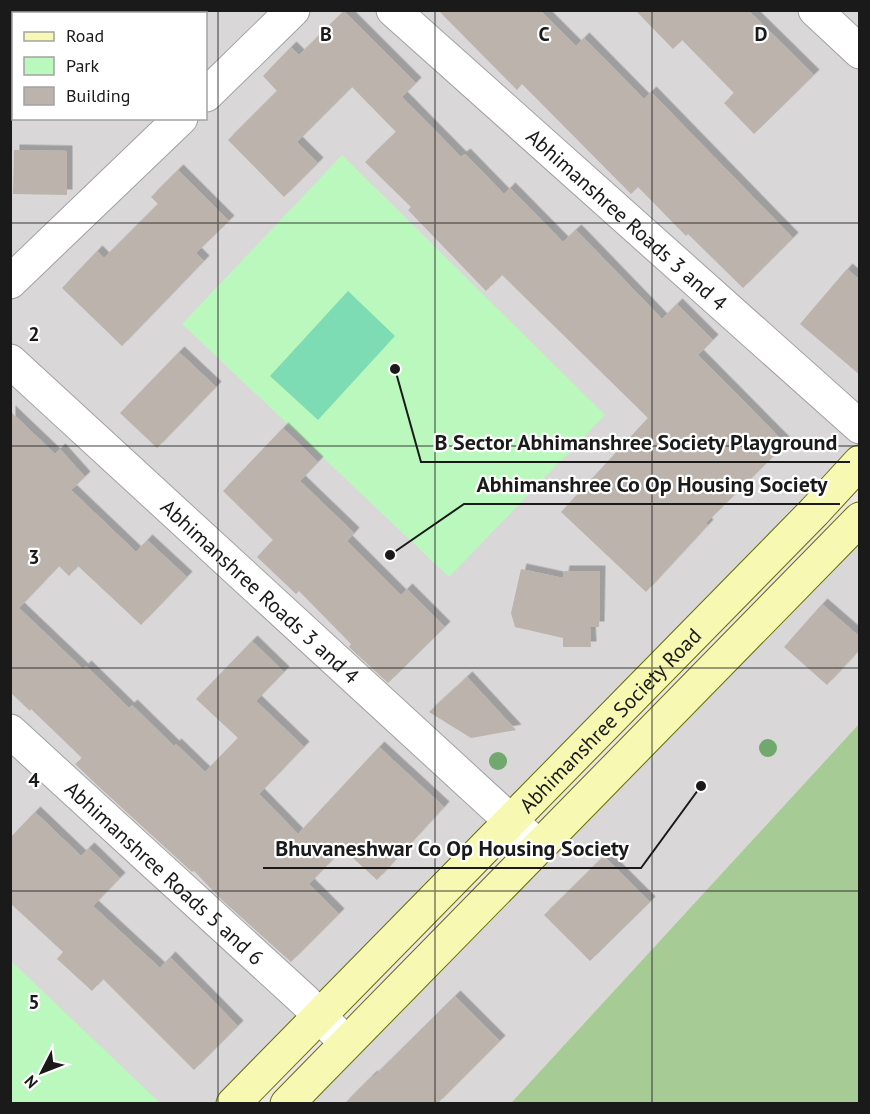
<svg xmlns="http://www.w3.org/2000/svg" width="870" height="1114" font-family="'PT Sans',sans-serif">
  <style>
    .residential { fill: #d9d7d7 }
    .forest { fill: #a7cb95 }
    .park { fill: #bbf8bd }
    .pitch { fill: #7ddcb3 }
    .building { fill: #bcb3ac; filter: url(#shadow) }
    .lines { fill: none; stroke-linecap: round; stroke-linejoin: round }
    .street-casing { stroke: #a1a1a1; stroke-width: 35 }
    .secondary-casing { stroke: #666d06; stroke-width: 35 }
    .street { stroke: #fff; stroke-width: 33 }
    .secondary { stroke: #f7f8b2; stroke-width: 33 }
    .tree { fill: #71a86e }
    .grid { fill: none; stroke: #1a1a1a; stroke-width: 1.5; stroke-opacity: 0.55 }
    .labels { text-anchor: middle; dominant-baseline: central; stroke-width: 4.5; stroke-linejoin: round; paint-order: stroke }
    .street-label { font-size: 21px; fill: #1a1a1a; stroke: #fff }
    .grid-label { font-size: 20px; text-anchor: middle; font-weight: bold; fill: #1a1a1a; stroke: #fff; stroke-width: 4.5; stroke-linejoin: round; paint-order: stroke }
    .leader { fill: none; stroke: #1a1a1a; stroke-width: 2 }
    .callout-dot { fill: #1a1a1a; stroke: #fff; stroke-width: 2 }
    .callout-label { font-size: 22px; text-anchor: middle; font-weight: bold; fill: #1a1a1a; stroke: #fff; stroke-width: 4.5; stroke-linejoin: round; paint-order: stroke }
  </style>
  <defs>
    <filter id="shadow"><feDropShadow dx="5.5" dy="-5.5" stdDeviation="0" flood-color="#0004"/></filter>
  </defs>
  <rect width="100%" height="100%" fill="#ece7e0"/>
  <g class="residential">
    <path d="M90,11H859V462L233,1103L11,1104V85L13,82L14,118H206V14L87,13Z"/>
    <path d="M859,516V724L511,1103L287,1104Z"/>
  </g>
  <path class="forest" d="M859,724V1103H511Z"/>
  <g class="park">
    <path d="M342,155L605,415L449,577L182,324Z"/>
    <path d="M10,960L158,1101L156,1103H11Z"/>
  </g>
  <path class="pitch" d="M348,291L395,336L318,420L270,376Z"/>
  <g class="building">
    <path d="M438,10H540L576,46L584,38L644,99L651,92L793,238L743,288L688,234L686,236L638,187L631,194L522,84L517,90Z"/>
    <path d="M635,10H748L814,75L754,134L724,103L734,93L682,40L673,49Z"/>
    <path d="M344,11L416,83L402,97L461,157L465,154L504,194L510,188L563,242L576,230L662,319L677,304L713,340L698,355L786,444L706,523L708,525L646,592L561,512L648,418L502,275L486,291L408,210L411,207L365,162L396,132L352,87L297,142L318,163L284,197L228,140L277,91L263,76L291,47L299,55Z"/>
    <path d="M14,150L67,151V195L13,194Z"/>
    <path d="M178,170L229,221L196,253L204,261L122,346L62,288L97,251L104,258L158,204L151,197Z"/>
    <path d="M847,269L860,280V375L800,324Z"/>
    <path d="M179,352L216,387L157,448L120,413Z"/>
    <path d="M10,411L55,454L60,449L85,477L71,490L136,552L147,540L187,577L141,625L78,566L69,576L59,566L19,608L83,669L86,666L129,708L132,705L174,746L176,744L205,772L238,738L196,699L252,641L284,672L256,701L304,747L259,794L298,834L379,747L444,807L377,880L343,849L309,884L339,914L291,962L221,899L194,871L192,872L98,786L75,764L82,758L31,709L30,711L10,692Z"/>
    <path d="M283,428L318,462L300,481L354,533L347,541L401,595L407,589L445,627L388,683L349,647L351,644L299,591L296,594L257,557L273,540L223,491Z"/>
    <path d="M521,569L563,578L564,571H600L599,627H590L591,647H563V638L515,627L511,613Z"/>
    <path d="M822,604L860,637V649L827,685L784,647Z"/>
    <path d="M467,677L516,730L471,738L429,712Z"/>
    <path d="M35,812L81,856L89,848L120,878L93,906L160,968L170,957L238,1026L194,1070L103,979L92,991L57,959L63,952L10,903V838Z"/>
    <path d="M604,856L650,902L590,961L544,915Z"/>
    <path d="M455,996L500,1041L437,1104H344L372,1076L373,1077Z"/>
  </g>
  <g class="lines">
    <g class="street-casing">
      <g id="street">
        <path id="s1" d="M393,10L860,427"/>
        <path d="M815,10L860,52"/>
        <path d="M206,95L293,10"/>
        <path d="M10,282L181,118"/>
        <path id="s2" d="M10,361L539,847"/>
        <path id="s3" d="M10,731L305,1001L346,1043"/>
      </g>
    </g>
    <g class="secondary-casing">
      <g id="secondary">
        <path id="s4" d="M233,1104L814,512L860,462"/>
        <path d="M287,1104L860,519"/>
      </g>
    </g>
    <use href="#street" class="street"/>
    <use href="#secondary" class="secondary"/>
  </g>
  <g class="tree">
    <circle cx="768" cy="748" r="9"/>
    <circle cx="498" cy="761" r="9"/>
  </g>
  <path class="grid" d="M218,10V1104M435,10V1104M652,10V1104M10,223H860M10,446H860M10,668H860M10,891H860"/>
  <g class="labels">
    <g class="street-label">
      <text stroke="none"><textPath href="#s1" startOffset="314">Abhimanshree Roads 3 and 4</textPath></text>
      <text stroke="none"><textPath href="#s2" startOffset="340">Abhimanshree Roads 3 and 4</textPath></text>
      <text stroke="none"><textPath href="#s4" startOffset="538">Abhimanshree Society Road</textPath></text>
      <text stroke="none"><textPath href="#s3" startOffset="210">Abhimanshree Roads 5 and 6</textPath></text>
    </g>
  </g>
  <g class="grid-label">
    <text x="326" y="41">B</text>
    <text x="544" y="41">C</text>
    <text x="761" y="41">D</text>
    <text x="34" y="341">2</text>
    <text x="34" y="564">3</text>
    <text x="34" y="787">4</text>
    <text x="34" y="1009">5</text>
  </g>
  <path class="leader" d="M395 369L421 462H850M390 555L464 504H840M701 786L641 868H263"/>
  <g class="callout-dot">
    <circle cx="395" cy="369" r="6"/>
    <circle cx="390" cy="555" r="6"/>
    <circle cx="701" cy="786" r="6"/>
  </g>
  <g class="callout-label">
    <text x="636" y="450">B Sector Abhimanshree Society Playground</text>
    <text x="652" y="492">Abhimanshree Co Op Housing Society</text>
    <text x="452" y="856">Bhuvaneshwar Co Op Housing Society</text>
  </g>
  <rect width="870" height="1114" fill="none" stroke="#1a1a1a" stroke-width="24"/>
  <rect x="12" y="12" width="195" height="108" fill="#ffffff" stroke="#a3a3a3" stroke-width="1.5"/>
  <rect x="24" y="32" width="30" height="9" fill="#f7f8b2" stroke="#a3a3a3" stroke-width="1.5"/>
  <text x="66" y="42" font-size="18" fill="#1a1a1a">Road</text>
  <rect x="24" y="57" width="30" height="18" fill="#bbf8bd" stroke="#a3a3a3" stroke-width="1.5"/>
  <text x="66" y="72" font-size="18" fill="#1a1a1a">Park</text>
  <rect x="24" y="87" width="30" height="18" fill="#bcb3ac" stroke="#a3a3a3" stroke-width="1.5"/>
  <text x="66" y="102" font-size="18" fill="#1a1a1a">Building</text>
  <g transform="translate(42 1072) rotate(228)" stroke="#ffffff" stroke-width="4.5" paint-order="stroke">
  <path d="M0-4.5L10 22L0 15L-10 22Z" fill="#1a1a1a"/>
  <text y="-9" font-size="16" font-weight="bold" text-anchor="middle" fill="#1a1a1a">N</text>
  </g>
</svg>
